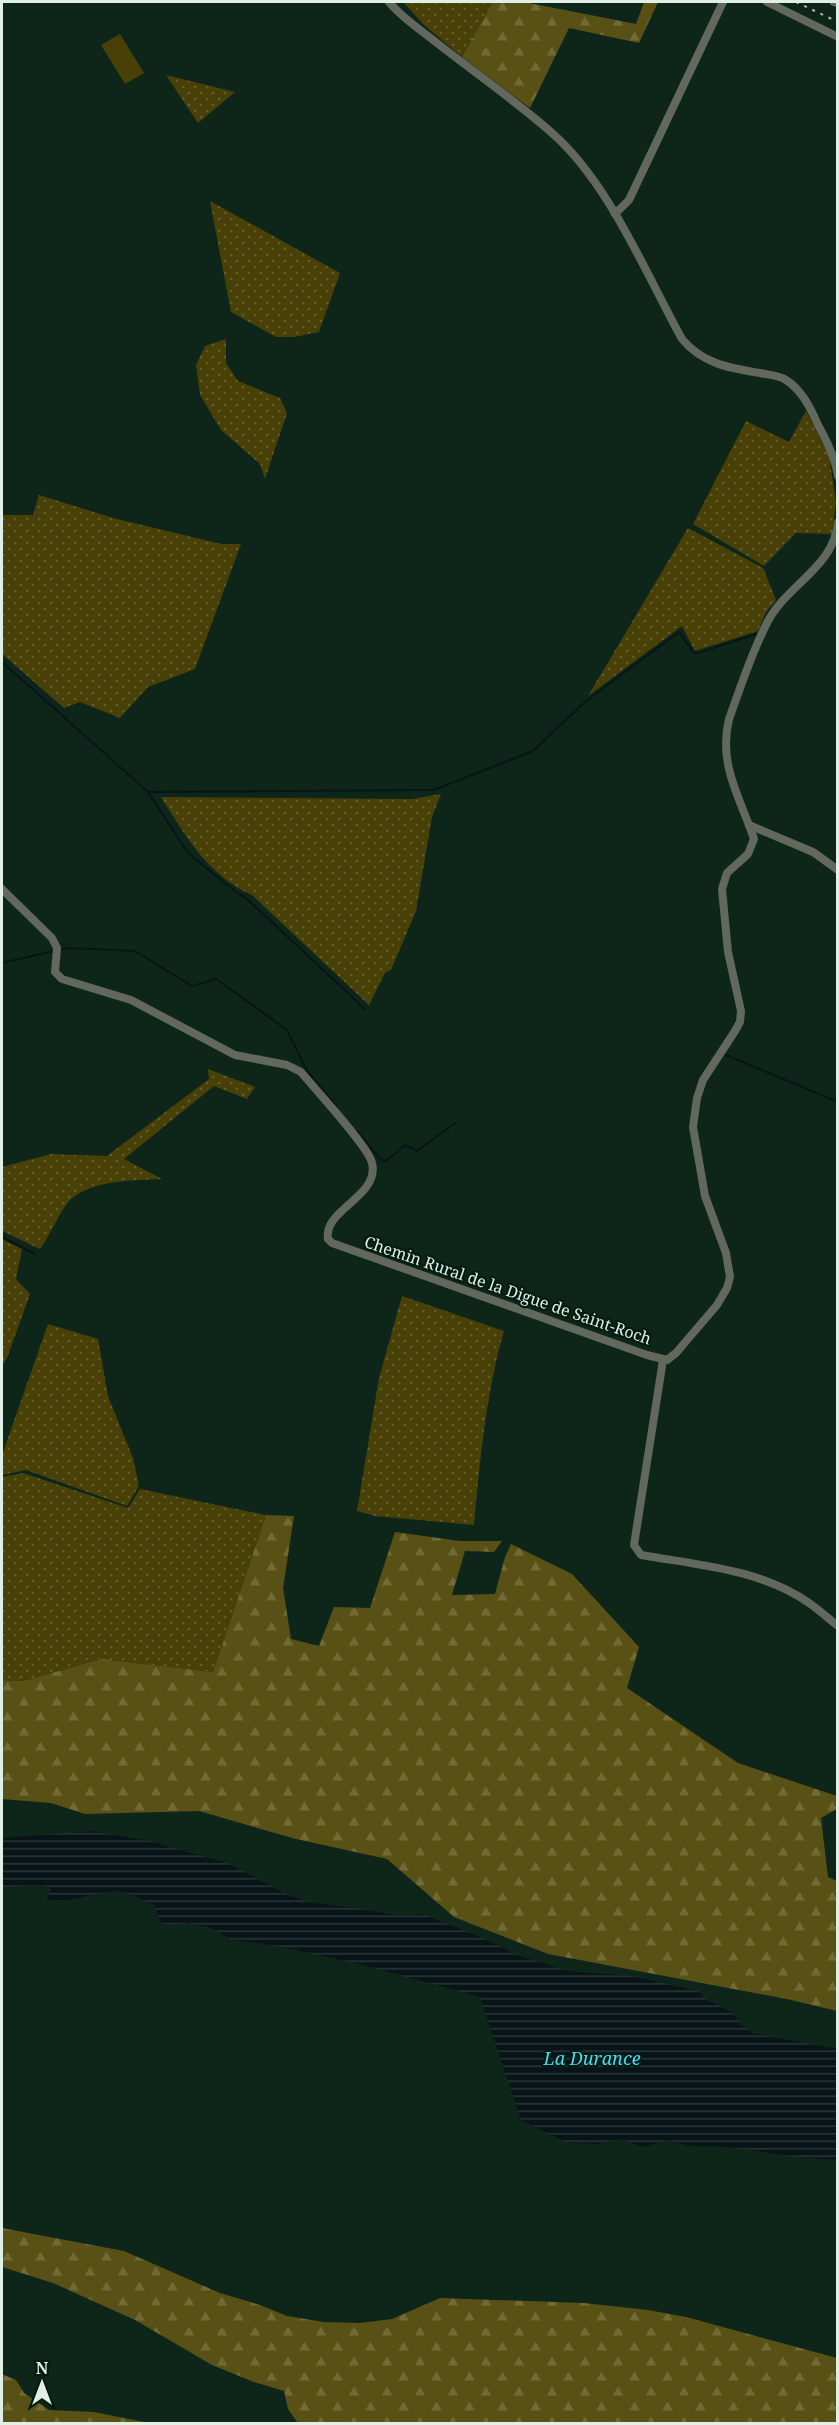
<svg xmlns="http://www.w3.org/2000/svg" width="839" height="2425" font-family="'Noto Serif',serif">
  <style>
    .green { fill: url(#green-dots) }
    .forest { fill: url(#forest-firs) }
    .pitch { fill: #484007 }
    .water { fill: url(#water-rules) }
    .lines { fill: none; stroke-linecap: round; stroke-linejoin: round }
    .stream { stroke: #081418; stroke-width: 2 }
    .minor { stroke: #62685d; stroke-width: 8 }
    .rail { stroke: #adbdb4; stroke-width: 2; stroke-dasharray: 3 6; stroke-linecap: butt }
    .labels { text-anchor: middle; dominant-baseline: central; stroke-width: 4.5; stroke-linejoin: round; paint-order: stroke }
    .street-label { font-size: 16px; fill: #e1efe7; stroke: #051c11 }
    .water-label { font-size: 18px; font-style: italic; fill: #49d8fb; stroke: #051c11 }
  </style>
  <defs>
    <pattern id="green-dots" width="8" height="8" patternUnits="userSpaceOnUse" patternTransform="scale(1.5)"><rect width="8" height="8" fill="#484007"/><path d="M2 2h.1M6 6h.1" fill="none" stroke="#625c2b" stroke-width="1.8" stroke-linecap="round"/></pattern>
    <pattern id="forest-firs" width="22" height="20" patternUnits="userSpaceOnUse" patternTransform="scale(1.5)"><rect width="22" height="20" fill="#595015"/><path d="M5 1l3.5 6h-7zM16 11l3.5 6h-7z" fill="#716a37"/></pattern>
    <pattern id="water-rules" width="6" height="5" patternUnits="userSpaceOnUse" patternTransform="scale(1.5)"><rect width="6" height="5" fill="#081418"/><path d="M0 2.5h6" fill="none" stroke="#2c363a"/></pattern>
  </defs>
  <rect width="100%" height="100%" fill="#0e261a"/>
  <g class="green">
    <path d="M403,2H493L462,57L424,25Z"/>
    <path d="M166,75L235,92L198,123Z"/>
    <path d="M210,201L340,273L319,332L294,337H276L231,312Z"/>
    <path d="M226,339V363L238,381L280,398L287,413L265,479L260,464L221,430L200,395L196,365L205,346Z"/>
    <path d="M806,411L829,456L836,502L832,534L796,533L764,566L693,524L746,421L789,442Z"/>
    <path d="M39,495L113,518L221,544H241L195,669L148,687L120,718L80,702L64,708L2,654V515H33Z"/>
    <path d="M688,528L763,568L776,600L766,612L758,631L695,651L682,626L588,696Z"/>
    <path d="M441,794L432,817L416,911L391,970L385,973L369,1005L252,895C208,876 185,835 161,797L412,799Z"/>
    <path d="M208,1069L255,1087L247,1099L214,1086L124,1159L162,1179C135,1180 83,1180 66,1205C56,1219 50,1235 40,1249L2,1231V1167L51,1154L107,1156L209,1079Z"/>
    <path d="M2,1239L22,1249L16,1279L30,1294L7,1358L2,1366Z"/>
    <path d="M402,1296L504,1331C486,1394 480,1460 474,1525L375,1516L357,1511L379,1378Z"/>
    <path d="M48,1324L98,1339L108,1396L133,1458L139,1486L127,1506L26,1470L2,1475V1455Z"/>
    <path d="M23,1473L128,1508L140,1489L266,1515L213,1672L101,1659L23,1681L2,1680V1477Z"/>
  </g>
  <g class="forest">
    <path d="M493,2H524L636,24L644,2H658L639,43L569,28L530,108L462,57Z"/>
    <path d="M266,1515L294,1516L283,1588L291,1639L319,1646L334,1607L370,1608L395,1532L460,1541H502L494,1552L465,1551L452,1595L495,1594L505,1557L511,1544L572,1574L639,1647L627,1688L738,1763L837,1796V1809L821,1818L828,1877L837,1881V2011L787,1999L548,1954L454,1917L387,1859L296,1839L199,1811L85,1814L51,1803L2,1799V1680L23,1681L101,1659L213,1672Z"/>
    <path d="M2,2228L124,2251L220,2293L260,2305L287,2316L324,2322L360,2323L392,2319L440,2298L584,2303L648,2310L686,2317L837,2358V2423H298L288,2409L284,2391L254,2382L212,2365L135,2320L53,2283L2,2267Z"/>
    <path d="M2,2374L16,2380L24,2393L49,2410L94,2412L149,2423H2Z"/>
  </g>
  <path class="pitch" d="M120,34L144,73L125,84L101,45Z"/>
  <path class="water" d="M92,1831L149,1841L227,1863L287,1894L307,1902L357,1908L400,1916L423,1914L490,1941L517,1955L568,1971L632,1976L698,1991L706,1999L730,2011L742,2025L753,2033L837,2049V2160L803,2158L729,2147L689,2146L668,2140L643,2147L622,2139L596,2144L568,2143L521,2120L480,1997L355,1963L271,1945L232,1940L209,1927L189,1923L172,1925L161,1923L154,1905C143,1901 127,1891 118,1891C95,1891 70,1905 47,1899L51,1889L44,1885L2,1887V1838Z"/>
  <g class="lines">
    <g class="stream">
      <path d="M2,662L148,792L434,790L533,751L586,701L679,632L693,652L698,653L756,634"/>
      <path d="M148,792L188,853L236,892L246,898L365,1009"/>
      <path d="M60,950L69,948L135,951L192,986L216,979L287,1030L307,1071L336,1106"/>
      <path d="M2,963L54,951"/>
      <path d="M726,1055L838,1102"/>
      <path d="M357,1131L381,1160L386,1161L405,1145L417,1151L455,1123"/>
      <path d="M2,1237L35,1254"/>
    </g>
    <g class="minor">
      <path d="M389,2C402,18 421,30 437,43C475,73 516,101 552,133C609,183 645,272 682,339C703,364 729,368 760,373C769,375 779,375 786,380C802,390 811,409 818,425C827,441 835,458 838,476"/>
      <path d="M767,2L838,37"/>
      <path d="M834,2L838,3"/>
      <path d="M615,214L629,200L723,2"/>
      <path d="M749,825L813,852L838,870"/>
      <path d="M2,889L52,938L57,948L55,972L62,979L131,1000L235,1055L287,1065L301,1072C314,1088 369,1147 372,1163C380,1197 323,1209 328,1239L332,1243L647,1355L667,1360L676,1353L717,1305L727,1288L730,1277L726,1253L705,1196L693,1127L697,1098L703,1080L735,1031L740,1022L741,1011L728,952L722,889L727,873L748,854L754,839C740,797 718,765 729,719C741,686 752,651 768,621C788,584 834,567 838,522"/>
      <path d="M663,1360L634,1545L641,1555C698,1565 760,1569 809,1603C819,1610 828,1618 838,1626"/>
    </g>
    <path class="rail" d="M796,2L838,22"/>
  </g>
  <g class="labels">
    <g class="street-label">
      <text transform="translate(508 1290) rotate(19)">Chemin Rural de la Digue de Saint-Roch</text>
    </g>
    <g class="water-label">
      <text x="592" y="2058">La Durance</text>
    </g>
  </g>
  <rect width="839" height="2425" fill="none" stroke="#e1efe7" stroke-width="6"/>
  <g transform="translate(42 2383)" stroke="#051c11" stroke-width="4.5" paint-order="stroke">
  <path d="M0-4.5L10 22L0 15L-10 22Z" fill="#e1efe7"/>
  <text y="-9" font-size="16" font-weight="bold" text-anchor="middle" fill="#e1efe7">N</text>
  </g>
</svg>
